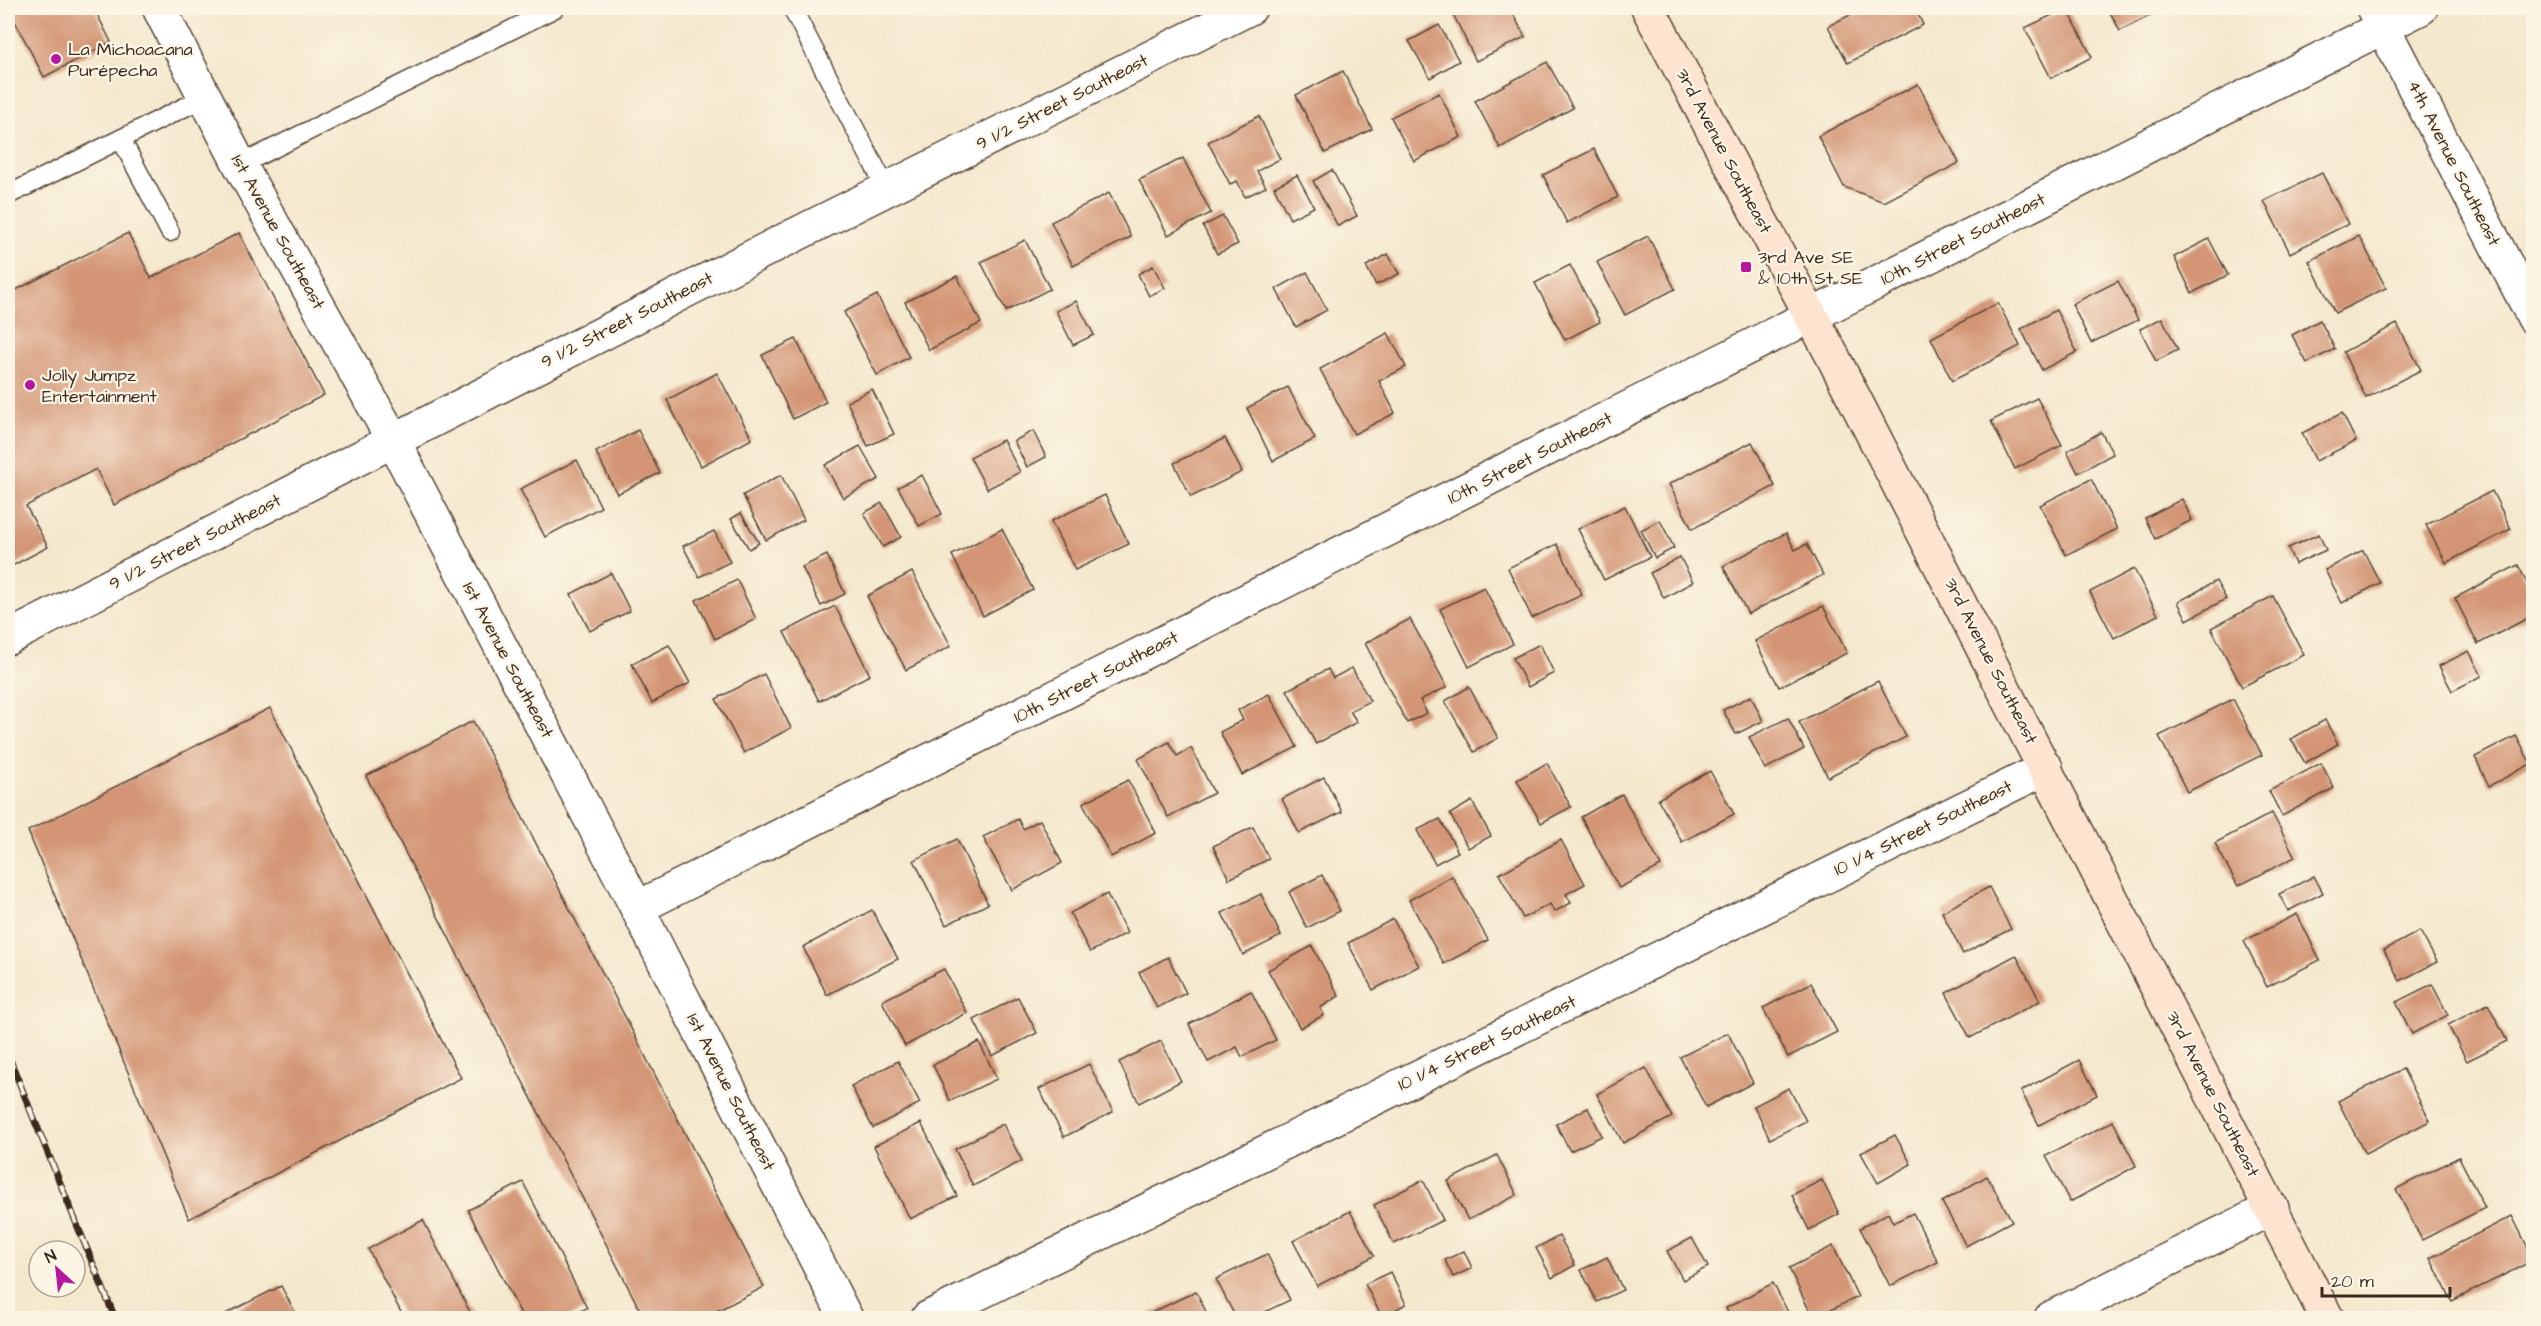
<svg xmlns="http://www.w3.org/2000/svg" width="2541" height="1326" font-family="'Architects Daughter',sans-serif">
  <style>
    .building { fill: #d39575 }
    .lines { fill: none; stroke-linecap: round; stroke-linejoin: round }
    .lane-casing { stroke: #574638; stroke-width: 21 }
    .street-casing { stroke: #574638; stroke-width: 36 }
    .secondary-casing { stroke: #574638; stroke-width: 36 }
    .lane { stroke: #fff; stroke-width: 18 }
    .street { stroke: #fff; stroke-width: 33 }
    .secondary { stroke: #fde4d1; stroke-width: 33 }
    .rail-casing { stroke: #3b2a1e; stroke-width: 7 }
    .rail { stroke: #fcf5e5; stroke-width: 4.5; stroke-dasharray: 14; stroke-linecap: butt }
    .poi-dot { fill: #b5179e; stroke: #fcf5e5; stroke-width: 2 }
    .labels { text-anchor: middle; dominant-baseline: central; stroke-width: 4.5; stroke-linejoin: round; paint-order: stroke }
    .poi-label { font-size: 18px; fill: #3b2a1e; stroke: #fcf5e5; text-anchor: start }
    .street-label { font-size: 18px; fill: #3b2a1e; stroke: #fcf5e5 }
  </style>
  <rect width="100%" height="100%" fill="#fcf5e5"/>
  <filter id="ink" filterUnits="userSpaceOnUse"><feTurbulence type="fractalNoise" baseFrequency=".0167" numOctaves="2"/><feDisplacementMap in="SourceGraphic" scale="12" xChannelSelector="R" yChannelSelector="G"/><feConvolveMatrix kernelMatrix="1 2 1 2 8 2 1 2 1" color-interpolation-filters="sRGB"/></filter>
  <filter id="wash" filterUnits="userSpaceOnUse"><feTurbulence type="fractalNoise" baseFrequency=".008" numOctaves="4" result="noise"/><feDisplacementMap in="SourceGraphic" scale="24" xChannelSelector="R" yChannelSelector="G"/><feGaussianBlur stdDeviation="1.35" result="paint"/><feColorMatrix in="noise" values="0 0 0 0 0 0 0 0 0 0 0 0 0 0 0 0 0 1.4 0 .05"/><feComposite in="paint" operator="in"/></filter>
  <g filter="url(#wash)">
    <rect width="100%" height="100%" fill="#f4e8cd"/>
    <g id="blocks">
      <g class="building">
        <path d="M8,8H94L111,42L44,77Z"/>
        <path d="M1467,8H1510L1525,37L1476,61L1453,14Z"/>
        <path d="M1864,8H1915L1923,25L1848,63L1828,26Z"/>
        <path d="M2067,8L2092,57L2051,78L2025,28Z"/>
        <path d="M2108,8H2160L2161,10L2120,31Z"/>
        <path d="M1439,25L1459,61L1430,78L1409,41Z"/>
        <path d="M1547,62L1573,108L1500,148L1475,101Z"/>
        <path d="M1343,71L1372,129L1325,153L1296,95Z"/>
        <path d="M1918,84L1959,163L1884,202L1844,187L1818,136Z"/>
        <path d="M1439,93L1461,137L1414,161L1391,117Z"/>
        <path d="M1259,116L1280,159L1257,171L1266,187L1245,197L1237,181L1230,184L1208,142Z"/>
        <path d="M1594,149L1618,197L1567,223L1543,175Z"/>
        <path d="M1183,158L1211,213L1168,235L1139,180Z"/>
        <path d="M1332,170L1357,216L1338,226L1313,181Z"/>
        <path d="M2322,173L2348,224L2290,253L2264,201Z"/>
        <path d="M1297,175L1314,207L1290,219L1274,187Z"/>
        <path d="M1109,193L1131,237L1073,266L1051,222Z"/>
        <path d="M1223,216L1238,244L1217,254L1203,226Z"/>
        <path d="M128,233L151,278L239,233L324,395L114,505L96,469L26,506L48,547L8,568V294Z"/>
        <path d="M1648,236L1675,289L1625,315L1597,262Z"/>
        <path d="M2359,236L2386,288L2335,313L2309,261Z"/>
        <path d="M2209,239L2228,275L2192,293L2174,257Z"/>
        <path d="M1025,240L1050,289L1006,311L981,262Z"/>
        <path d="M1388,254L1399,274L1376,285L1366,266Z"/>
        <path d="M1570,265L1600,322L1565,340L1535,283Z"/>
        <path d="M1153,266L1165,288L1149,296L1138,274Z"/>
        <path d="M1307,272L1327,310L1296,327L1276,289Z"/>
        <path d="M957,276L981,323L929,350L905,302Z"/>
        <path d="M2118,281L2138,320L2091,343L2072,304Z"/>
        <path d="M877,295L909,357L877,375L844,312Z"/>
        <path d="M1076,301L1094,335L1073,345L1056,311Z"/>
        <path d="M1998,303L2020,346L1952,381L1931,338Z"/>
        <path d="M2056,310L2077,352L2042,370L2021,329Z"/>
        <path d="M2162,318L2178,350L2156,361L2140,329Z"/>
        <path d="M2320,320L2335,349L2307,363L2292,335Z"/>
        <path d="M2397,324L2421,370L2366,398L2343,352Z"/>
        <path d="M1388,333L1406,367L1379,381L1395,413L1354,434L1320,369Z"/>
        <path d="M796,339L826,402L793,419L762,355Z"/>
        <path d="M717,373L752,439L701,466L667,400Z"/>
        <path d="M1288,387L1315,439L1273,461L1247,408Z"/>
        <path d="M872,389L894,434L868,446L847,402Z"/>
        <path d="M2037,398L2062,445L2015,469L1991,421Z"/>
        <path d="M2342,413L2356,441L2316,461L2302,433Z"/>
        <path d="M638,430L660,473L617,494L596,452Z"/>
        <path d="M1033,431L1046,457L1027,467L1014,441Z"/>
        <path d="M2101,432L2113,454L2078,473L2067,451Z"/>
        <path d="M1225,438L1242,472L1191,497L1174,463Z"/>
        <path d="M1003,440L1020,472L987,489L970,457Z"/>
        <path d="M1752,442L1775,486L1692,529L1669,484Z"/>
        <path d="M860,446L879,479L843,498L825,465Z"/>
        <path d="M577,460L601,507L545,537L520,489Z"/>
        <path d="M781,475L804,520L766,540L743,495Z"/>
        <path d="M922,475L942,514L919,526L898,487Z"/>
        <path d="M2091,479L2117,529L2066,555L2040,505Z"/>
        <path d="M2492,491L2511,529L2446,563L2426,525Z"/>
        <path d="M1105,495L1129,544L1075,570L1051,521Z"/>
        <path d="M2182,499L2192,520L2155,539L2145,518Z"/>
        <path d="M882,503L901,537L883,547L864,513Z"/>
        <path d="M1625,506L1650,557L1604,580L1578,529Z"/>
        <path d="M741,513L759,543L749,549L731,519Z"/>
        <path d="M1660,520L1674,548L1655,558L1641,530Z"/>
        <path d="M1002,529L1033,590L983,616L952,555Z"/>
        <path d="M714,531L730,562L699,577L683,546Z"/>
        <path d="M1786,533L1795,550L1807,544L1823,575L1748,614L1723,566Z"/>
        <path d="M2319,534L2326,550L2295,564L2288,548Z"/>
        <path d="M1557,544L1582,595L1532,618L1508,568Z"/>
        <path d="M2363,550L2380,583L2342,603L2325,570Z"/>
        <path d="M827,555L845,594L821,606L802,567Z"/>
        <path d="M1680,557L1693,582L1664,598L1650,573Z"/>
        <path d="M2518,565L2534,596V615L2478,644L2455,598Z"/>
        <path d="M2134,569L2158,615L2114,638L2090,592Z"/>
        <path d="M912,572L951,646L906,670L867,596Z"/>
        <path d="M611,573L630,611L590,631L571,594Z"/>
        <path d="M737,580L756,619L715,639L696,600Z"/>
        <path d="M2216,581L2226,599L2187,620L2178,602Z"/>
        <path d="M1484,587L1513,644L1469,667L1440,609Z"/>
        <path d="M2273,596L2304,655L2242,687L2211,628Z"/>
        <path d="M835,606L870,675L819,701L784,632Z"/>
        <path d="M1823,606L1847,653L1779,687L1755,641Z"/>
        <path d="M1410,619L1447,687L1420,700L1427,713L1407,723L1365,643Z"/>
        <path d="M1540,644L1554,673L1528,687L1513,658Z"/>
        <path d="M669,645L690,683L652,703L632,664Z"/>
        <path d="M2469,651L2482,676L2452,691L2439,666Z"/>
        <path d="M1352,668L1370,701L1350,711L1357,722L1316,744L1287,690L1328,669L1333,678Z"/>
        <path d="M764,674L791,728L744,753L716,699Z"/>
        <path d="M1878,681L1906,737L1828,777L1799,722Z"/>
        <path d="M1469,687L1498,738L1474,752L1445,701Z"/>
        <path d="M1269,694L1297,747L1242,775L1220,732L1243,720L1238,710Z"/>
        <path d="M1751,696L1763,721L1736,734L1723,710Z"/>
        <path d="M2233,699L2262,755L2187,792L2159,736Z"/>
        <path d="M270,708L461,1078L189,1219L28,831Z"/>
        <path d="M1788,718L1804,749L1765,769L1749,737Z"/>
        <path d="M2325,720L2338,744L2305,763L2291,739Z"/>
        <path d="M473,721L764,1287L703,1318H644L366,776Z"/>
        <path d="M2516,736L2531,764L2489,786L2475,757Z"/>
        <path d="M1169,742L1177,756L1191,748L1214,793L1168,817L1138,759Z"/>
        <path d="M1547,763L1571,807L1541,823L1517,780Z"/>
        <path d="M2321,763L2334,788L2282,816L2269,791Z"/>
        <path d="M1710,771L1734,814L1682,842L1658,799Z"/>
        <path d="M1324,777L1342,812L1299,833L1282,799Z"/>
        <path d="M1128,780L1156,833L1111,857L1083,803Z"/>
        <path d="M1622,794L1661,866L1619,888L1581,817Z"/>
        <path d="M1472,801L1491,836L1468,848L1450,814Z"/>
        <path d="M2272,813L2295,857L2238,886L2215,843Z"/>
        <path d="M1018,819L1023,829L1040,820L1062,863L1012,890L983,837Z"/>
        <path d="M1440,819L1458,852L1435,864L1417,830Z"/>
        <path d="M1253,827L1269,859L1229,879L1213,846Z"/>
        <path d="M957,839L988,904L946,925L914,860Z"/>
        <path d="M1561,840L1585,884L1566,894L1571,903L1554,912L1550,904L1523,918L1499,874Z"/>
        <path d="M1322,875L1340,911L1307,928L1289,892Z"/>
        <path d="M1452,876L1488,940L1444,964L1409,900Z"/>
        <path d="M2314,876L2323,893L2288,911L2279,894Z"/>
        <path d="M1989,887L2011,929L1963,954L1942,912Z"/>
        <path d="M1107,894L1127,933L1090,952L1070,913Z"/>
        <path d="M1261,894L1281,936L1243,955L1222,913Z"/>
        <path d="M872,910L898,959L827,995L803,947Z"/>
        <path d="M2297,914L2320,960L2267,987L2244,941Z"/>
        <path d="M1393,919L1419,966L1373,990L1348,943Z"/>
        <path d="M2420,931L2437,962L2400,981L2384,950Z"/>
        <path d="M1312,946L1339,996L1320,1008L1324,1015L1300,1028L1268,970Z"/>
        <path d="M2016,955L2040,1001L1970,1038L1946,993Z"/>
        <path d="M1168,957L1186,993L1157,1008L1139,972Z"/>
        <path d="M944,969L967,1013L905,1046L882,1001Z"/>
        <path d="M1811,983L1837,1032L1788,1057L1763,1008Z"/>
        <path d="M2432,984L2448,1015L2412,1034L2396,1002Z"/>
        <path d="M1251,991L1276,1040L1242,1057L1237,1047L1208,1062L1189,1024Z"/>
        <path d="M1018,997L1037,1033L992,1056L974,1020Z"/>
        <path d="M2488,1004L2507,1041L2467,1061L2448,1025Z"/>
        <path d="M1728,1033L1753,1083L1706,1107L1680,1057Z"/>
        <path d="M1161,1041L1181,1081L1139,1103L1119,1062Z"/>
        <path d="M979,1042L997,1079L950,1101L933,1065Z"/>
        <path d="M2079,1060L2097,1095L2039,1125L2021,1091Z"/>
        <path d="M898,1061L920,1103L873,1128L851,1086Z"/>
        <path d="M1089,1064L1113,1112L1064,1137L1039,1089Z"/>
        <path d="M1646,1068L1672,1117L1623,1143L1597,1094Z"/>
        <path d="M2403,1069L2430,1121L2365,1154L2338,1101Z"/>
        <path d="M1789,1088L1806,1121L1770,1139L1754,1106Z"/>
        <path d="M1588,1108L1602,1136L1570,1151L1556,1124Z"/>
        <path d="M2113,1121L2136,1166L2070,1202L2046,1156Z"/>
        <path d="M921,1123L957,1196L910,1219L874,1146Z"/>
        <path d="M1003,1124L1022,1161L973,1186L955,1149Z"/>
        <path d="M1895,1135L1911,1164L1878,1183L1861,1153Z"/>
        <path d="M1497,1155L1517,1195L1468,1220L1448,1181Z"/>
        <path d="M2459,1157L2485,1208L2422,1240L2396,1189Z"/>
        <path d="M1987,1176L2012,1221L1966,1246L1942,1202Z"/>
        <path d="M1423,1180L1443,1220L1394,1244L1374,1205Z"/>
        <path d="M1822,1180L1839,1214L1809,1230L1792,1195Z"/>
        <path d="M523,1182L587,1308L566,1318H523L468,1210Z"/>
        <path d="M1350,1211L1374,1256L1317,1286L1293,1241Z"/>
        <path d="M1888,1213L1893,1223L1913,1213L1938,1262L1890,1286L1860,1228Z"/>
        <path d="M2512,1216L2534,1260L2452,1301L2430,1258Z"/>
        <path d="M423,1220L473,1318H404L368,1249Z"/>
        <path d="M1559,1236L1575,1265L1552,1278L1536,1248Z"/>
        <path d="M1692,1238L1708,1267L1683,1280L1667,1251Z"/>
        <path d="M1833,1246L1858,1297L1813,1318L1789,1268Z"/>
        <path d="M1464,1251L1472,1268L1453,1277L1445,1260Z"/>
        <path d="M1267,1254L1290,1300L1252,1318H1236L1216,1279Z"/>
        <path d="M1607,1257L1623,1290L1597,1302L1581,1270Z"/>
        <path d="M1390,1272L1406,1304L1382,1317L1365,1284Z"/>
        <path d="M1773,1283L1791,1318H1731L1726,1308Z"/>
        <path d="M281,1286L298,1318H222L221,1316Z"/>
        <path d="M1196,1291L1209,1318H1141Z"/>
      </g>
    </g>
  </g>
  <g filter="url(#ink)">
    <use href="#blocks" fill-opacity="0" stroke="#574638" stroke-width="1.5"/>
    <g class="lines">
      <g class="lane-casing">
        <g id="lane">
          <path d="M792,8L887,190"/>
          <path d="M121,139L170,232"/>
          <path d="M240,165L555,8"/>
          <path d="M8,195L205,97"/>
        </g>
      </g>
      <g class="street-casing">
        <g id="street">
          <path d="M159,8L240,165L393,440L637,908L846,1318"/>
          <path d="M2373,8L2534,318"/>
          <path d="M8,638L781,242L1250,8"/>
          <path d="M637,908L2421,8"/>
          <path d="M928,1318L2046,768"/>
          <path d="M2051,1318L2272,1208"/>
        </g>
      </g>
      <g class="secondary-casing">
        <path id="secondary" d="M1648,8L1833,357L2327,1318"/>
      </g>
      <use href="#lane" class="lane"/>
      <use href="#street" class="street"/>
      <use href="#secondary" class="secondary"/>
      <g class="rail-casing">
        <path id="rail" d="M8,1055L115,1318"/>
      </g>
      <use href="#rail" class="rail"/>
    </g>
  </g>
  <g class="poi-dot">
    <circle cx="56" cy="59" r="6"/>
    <rect x="1740" y="261" width="12" height="12" rx="3"/>
    <circle cx="30" cy="385" r="6"/>
  </g>
  <g class="labels">
    <g class="poi-label">
      <text x="68" y="49">La Michoacana<tspan x="68" dy="21">Purépecha</tspan></text>
      <text x="1758" y="257">3rd Ave SE<tspan x="1758" dy="21">&amp; 10th St SE</tspan></text>
      <text x="42" y="375">Jolly Jumpz<tspan x="42" dy="21">Entertainment</tspan></text>
    </g>
    <g class="street-label">
      <text transform="translate(1062 102) rotate(-27)">9 1/2 Street Southeast</text>
      <text transform="translate(1724 151) rotate(62)">3rd Avenue Southeast</text>
      <text transform="translate(2454 163) rotate(63)">4th Avenue Southeast</text>
      <text transform="translate(278 232) rotate(61)">1st Avenue Southeast</text>
      <text transform="translate(1963 239) rotate(-27)">10th Street Southeast</text>
      <text transform="translate(627 320) rotate(-27)">9 1/2 Street Southeast</text>
      <text transform="translate(1530 458) rotate(-27)">10th Street Southeast</text>
      <text transform="translate(195 542) rotate(-27)">9 1/2 Street Southeast</text>
      <text transform="translate(508 660) rotate(62)">1st Avenue Southeast</text>
      <text transform="translate(1991 661) rotate(63)">3rd Avenue Southeast</text>
      <text transform="translate(1096 677) rotate(-27)">10th Street Southeast</text>
      <text transform="translate(1923 828) rotate(-26)">10 1/4 Street Southeast</text>
      <text transform="translate(1487 1043) rotate(-26)">10 1/4 Street Southeast</text>
      <text transform="translate(731 1092) rotate(63)">1st Avenue Southeast</text>
      <text transform="translate(2213 1094) rotate(63)">3rd Avenue Southeast</text>
    </g>
  </g>
  <rect width="2541" height="1326" fill="none" stroke="#fcf5e5" stroke-width="30"/>
  <g transform="translate(57 1269) rotate(333)"><circle r="28" fill="#fcf5e5" stroke="#afa495" stroke-width="1.5"/>
  <path d="M0-4.5L10 22L0 15L-10 22Z" fill="#b5179e"/>
  <text y="-9" font-size="16" font-weight="bold" text-anchor="middle" fill="#3b2a1e">N</text>
  </g>
  <path d="M2322 1287v9h128v-9" fill="none" stroke="#3b2a1e" stroke-width="3"/>
  <text x="2331" y="1287" font-size="18" fill="#3b2a1e" stroke="#fcf5e5" stroke-width="4.5" paint-order="stroke">20 m</text>
</svg>
